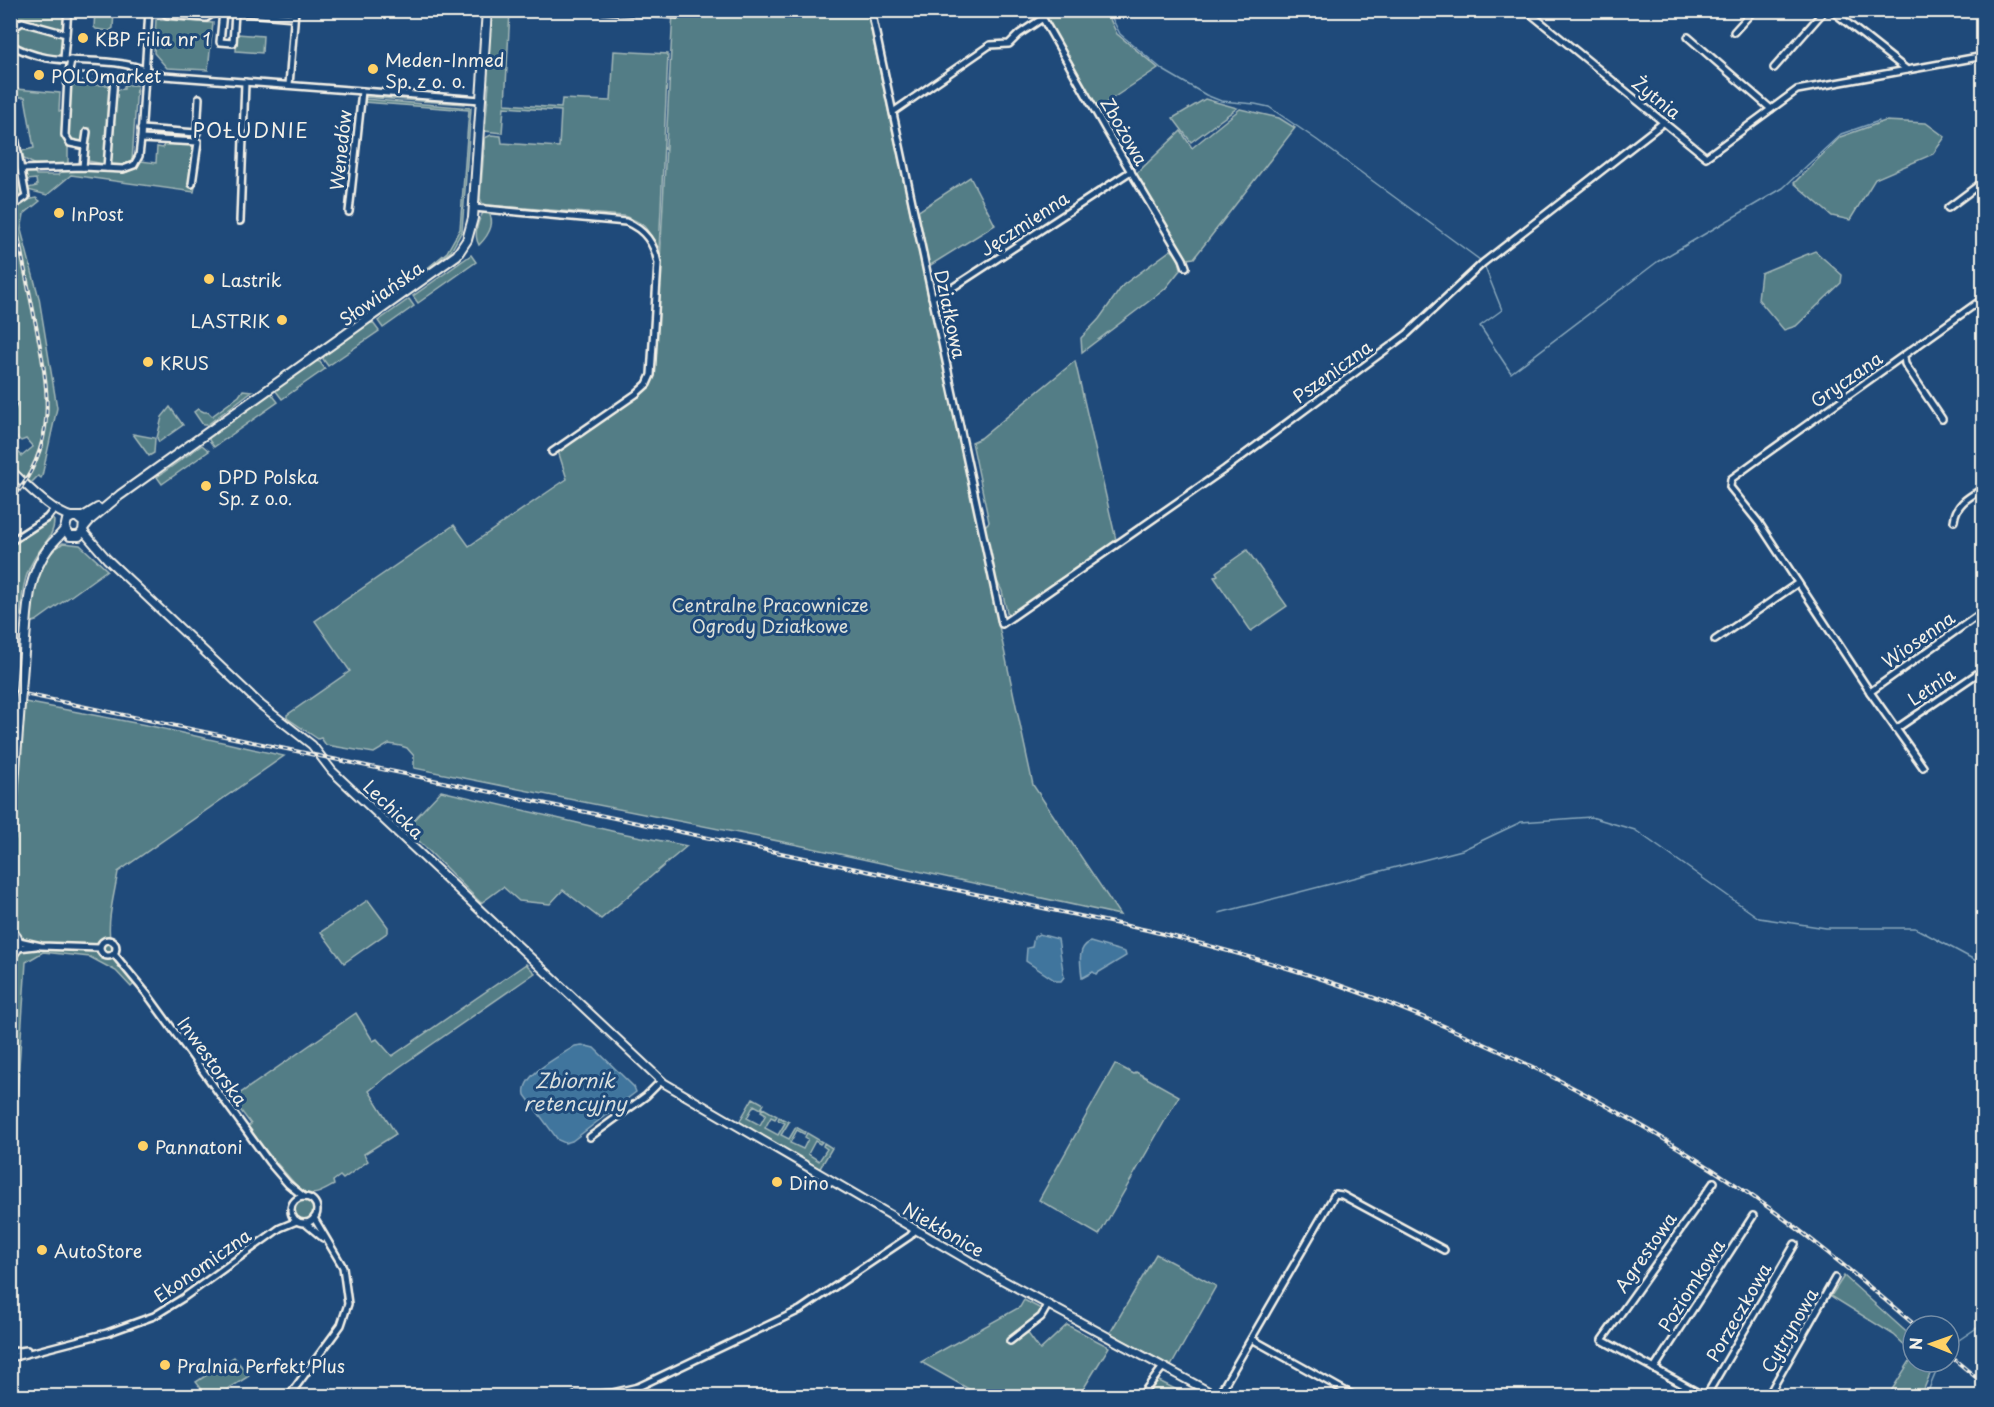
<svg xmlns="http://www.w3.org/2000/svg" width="1994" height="1407" font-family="'Playpen Sans',sans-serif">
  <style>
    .green { fill: #527d86; stroke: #a3b7b7; stroke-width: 1.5 }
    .water { fill: #40759d; stroke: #88a7bb; stroke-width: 1.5 }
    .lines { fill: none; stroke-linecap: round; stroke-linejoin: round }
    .stream { stroke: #88a7bb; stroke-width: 1.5 }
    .minor-casing { stroke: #f4f1e8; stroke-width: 10 }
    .tertiary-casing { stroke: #f4f1e8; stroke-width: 11 }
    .secondary-casing { stroke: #f4f1e8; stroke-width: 12 }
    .minor { stroke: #1f4a7a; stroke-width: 5 }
    .tertiary { stroke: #1f4a7a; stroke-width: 7 }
    .secondary { stroke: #1f4a7a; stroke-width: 8 }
    .rail-casing { stroke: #f4f1e8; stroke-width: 4 }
    .rail { stroke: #1f4a7a; stroke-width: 1.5; stroke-dasharray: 4.5; stroke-linecap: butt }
    .secondary-bridge-casing { stroke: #f4f1e8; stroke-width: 12; stroke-linecap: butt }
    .secondary-bridge { stroke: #1f4a7a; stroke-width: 8 }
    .poi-dot { fill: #ffd166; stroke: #1f4a7a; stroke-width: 2 }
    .labels { text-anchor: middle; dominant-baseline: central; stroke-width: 6; stroke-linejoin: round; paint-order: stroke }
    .poi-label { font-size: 18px; fill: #f4f1e8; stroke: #1f4a7a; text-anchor: start }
    .street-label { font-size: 18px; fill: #f4f1e8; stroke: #1f4a7a }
    .park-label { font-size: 18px; fill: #dce0d9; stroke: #1f4a7a }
    .neighbourhood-label { font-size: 20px; letter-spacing: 1.5px; fill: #f4f1e8; stroke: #1f4a7a }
    .water-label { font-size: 20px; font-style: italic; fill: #d9dedd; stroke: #1f4a7a }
  </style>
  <rect width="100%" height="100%" fill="#1f4a7a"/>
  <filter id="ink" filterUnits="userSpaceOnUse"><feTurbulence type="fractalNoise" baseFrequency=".0167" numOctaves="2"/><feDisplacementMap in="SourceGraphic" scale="12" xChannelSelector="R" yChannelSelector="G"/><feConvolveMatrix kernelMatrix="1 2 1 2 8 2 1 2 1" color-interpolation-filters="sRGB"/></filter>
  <g filter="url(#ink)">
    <g class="green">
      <path d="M10,11H66L64,29L62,34L61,55C42,59 26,51 11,41Z"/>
      <path d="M95,11H114L113,28L109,31L96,29L94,27Z"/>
      <path d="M491,11H510L505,104L561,108L562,99L611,101L614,51L668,54L659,251C645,230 652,226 624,216L487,205L482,203L480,198L485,138L491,135L501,136L502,143L559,147L561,111L504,107L502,133L485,131L489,84H485Z"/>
      <path d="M673,11H867L1033,785L1120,915L798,845L414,768V756L407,748L401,746L389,744L374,753L326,745L321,738L318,739L287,718V715L350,671L315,621L454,525L469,546L555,487L567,479L558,451L587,431L654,377Z"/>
      <path d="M1042,11H1106L1117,34L1158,68L1098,108Z"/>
      <path d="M156,19L213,23L208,70L167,68L154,53Z"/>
      <path d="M237,34L263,36L262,53L236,51Z"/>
      <path d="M72,85H112V95L109,98L104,164L88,161L90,128H85V141L82,143L74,141L67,137L69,89Z"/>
      <path d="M124,85H137L132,161L123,165L110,164L116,90L124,89Z"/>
      <path d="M16,89L60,93L59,111L63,112L62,136L68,145V165L34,164L24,159L22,151L34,148L25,97H18Z"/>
      <path d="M367,94H370L465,101L464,104L364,97Z"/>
      <path d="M363,99L471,108L462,231L451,251L419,275L447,252L460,229L469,110L363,102Z"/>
      <path d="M1205,99L1237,108L1191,142L1173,118Z"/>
      <path d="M1240,109L1279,118L1295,128L1194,258L1187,259L1136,174L1181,131L1192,148Z"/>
      <path d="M1885,121L1926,123L1945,137L1933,154L1875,179L1850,220L1832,216L1794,183L1840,137Z"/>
      <path d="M164,143L191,144L195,146L189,186L195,187L194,192L71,175L47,195L28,190V188L37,186L36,179L27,180L25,177L27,172L34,171L36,175H59V171L88,170L127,172L137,167L141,161L156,163L157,147L163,148Z"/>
      <path d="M10,144L11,148L14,149C18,166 31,195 11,203Z"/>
      <path d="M970,177L995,225L929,266L917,212Z"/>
      <path d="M36,198L40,201L24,214L21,230L39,298L57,408L42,476L41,478L38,476L31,483L11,464V444L22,456L33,447L26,439L21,441L11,432C11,421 9,406 12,397L10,395V236L14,234C13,229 9,220 11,214C13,205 28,199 36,198Z"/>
      <path d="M485,211H488C496,223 488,236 479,245C473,235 478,218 485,211Z"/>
      <path d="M1171,250C1178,254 1180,261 1181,269L1165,289L1082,352L1081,338L1099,319L1123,285Z"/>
      <path d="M1815,251L1842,275L1841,283L1796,326L1784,330L1758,299L1761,273Z"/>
      <path d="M471,255L476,262L418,303L413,296Z"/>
      <path d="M409,299L414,306L383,328L378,321Z"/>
      <path d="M369,323H373L379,331L328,366L323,359L325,354Z"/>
      <path d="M315,361L320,362L325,369L282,399L276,391L277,388Z"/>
      <path d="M1075,361L1116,540L1008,616L1002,591L996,579L984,527L989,522L972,442L981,438Z"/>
      <path d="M243,390L252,391L207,425H203L194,412L198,409L204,412H208L212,416L239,396Z"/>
      <path d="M271,393L278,402L214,447L209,440V436Z"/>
      <path d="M170,407L183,425L159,442L157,438L162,417Z"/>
      <path d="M133,434L155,438L154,453L149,456Z"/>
      <path d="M202,445L209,451L162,484L157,477Z"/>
      <path d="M51,517L54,521C54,538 40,546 33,561C23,578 22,597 20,616H13L11,645V621L13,619L10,615L11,546Z"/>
      <path d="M63,543L80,545L107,570L36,621L29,623C33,591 34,562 63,543Z"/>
      <path d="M1247,550L1287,606L1251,631L1214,577L1218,575L1216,572Z"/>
      <path d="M25,702L151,726L284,756L118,872C114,897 104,928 113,952C118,964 127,974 134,984L131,987L116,971L90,957L43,952L26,962L11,1185L10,886Z"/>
      <path d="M441,791L616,832L687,846L601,919L563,890L550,904L519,901L503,887L481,903L406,828Z"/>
      <path d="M368,900L388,927V932L344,963L321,932Z"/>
      <path d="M526,964L535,973L398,1068L369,1091L396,1134L364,1154L368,1161L343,1179L340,1176L333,1181L334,1185C323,1191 315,1197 302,1192L246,1128L251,1124L232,1099L356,1013L373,1041L377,1039L392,1056Z"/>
      <path d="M1115,1064L1134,1074L1136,1072L1179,1096L1099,1235L1039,1200Z"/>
      <path d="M753,1098L764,1104L761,1109L754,1105L747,1118L760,1125L766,1114L761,1111L763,1108L777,1116L775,1119L771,1117L765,1128L778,1135L785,1123L778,1120L779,1117L789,1122L781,1135L789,1139L796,1127L805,1132L804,1134L797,1130L790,1143L803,1149L808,1139L805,1137L807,1133L822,1142L820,1144L815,1141L808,1154L819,1161L827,1149L823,1146L824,1143L832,1148L819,1170L738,1124Z"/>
      <circle cx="304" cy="1210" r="10"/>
      <path d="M1156,1254L1216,1286L1171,1366L1110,1333Z"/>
      <path d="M1844,1276L1913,1338V1353L1894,1335L1831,1296Z"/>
      <path d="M1024,1300L1043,1310L1019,1337L1027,1332L1040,1350L1067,1325L1109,1347L1079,1396H981L921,1362L1020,1307Z"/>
      <path d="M1913,1356V1362H1935L1921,1396H1888Z"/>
      <path d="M234,1357L249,1376L217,1396H207L196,1382Z"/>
      <path d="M1157,1380L1189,1396H1144Z"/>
    </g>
    <g class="water">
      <path d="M1039,934L1058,939L1064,977L1061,981H1056L1026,961L1027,948L1032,947L1034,937Z"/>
      <path d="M1090,942L1125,952L1126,956L1096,974L1093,972L1082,978C1081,965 1076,949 1090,942Z"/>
      <path d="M582,1045L594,1048L634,1087L636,1092L572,1141L565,1143L558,1140L525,1095C520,1075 560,1056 575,1046Z"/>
    </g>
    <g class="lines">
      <g class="stream">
        <path d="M1108,10L1120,34L1163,70L1206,95L1221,101L1255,104L1269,107L1317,140L1480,260"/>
        <path d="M1484,265L1502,310L1480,326L1511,373L1657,262L1783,188L1841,134L1879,121"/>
        <path d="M1219,913L1462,850L1521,822L1591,817L1635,830L1759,918L1826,928H1915L1984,965"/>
        <path d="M1953,1344L1984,1323"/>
        <path d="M1926,1396L1939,1365"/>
      </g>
      <g class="minor-casing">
        <g id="minor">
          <path d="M162,10L167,15L206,18L215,12"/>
          <path d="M212,10L294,17"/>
          <path d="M603,10L678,15"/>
          <path d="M871,10L1002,624L1225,469L1407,334L1483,263L1664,122"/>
          <path d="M1038,10L1106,130L1183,259L1186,267"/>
          <path d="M1526,10L1706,157L1797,90L1984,56"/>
          <path d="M1831,10L1907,70"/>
          <path d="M223,12L220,42L233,43L235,13"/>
          <path d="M1734,32L1754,10"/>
          <path d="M10,34L16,26L22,22L66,34"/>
          <path d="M1688,37L1771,109"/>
          <path d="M10,44C47,67 83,57 123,64C137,66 150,72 164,76L481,100"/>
          <path d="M64,59L68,10"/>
          <path d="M71,60L68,77L114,78"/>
          <path d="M1774,68L1825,10"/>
          <path d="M68,77L65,135L70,143L85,146L83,167"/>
          <path d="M289,85L295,10"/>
          <path d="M10,110L26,197L10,208"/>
          <path d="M893,112L990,45L1009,44L1019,34L1043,18"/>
          <path d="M141,129L197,133L199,98"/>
          <path d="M141,139L198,142L192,184"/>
          <path d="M85,146L87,132"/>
          <path d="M107,168L114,78L134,77"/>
          <path d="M21,169L83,167L123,169L134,165L139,156L141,139L149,10"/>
          <path d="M474,208L626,222C645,230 654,243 658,263L651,375L647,384L636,394L552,452"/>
          <path d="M1948,208L1984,181"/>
          <path d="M349,212L362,91"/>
          <path d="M240,221L245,82"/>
          <path d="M932,297L946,292L1131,171"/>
          <path d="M1904,357L1905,364L1942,419"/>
          <path d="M10,403L12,405L10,410"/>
          <path d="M1954,521C1956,503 1969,497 1984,488"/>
          <path d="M10,542L47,518L55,508"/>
          <path d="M1715,640L1798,583"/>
          <path d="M1870,692L1984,611"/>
          <path d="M1896,729L1984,669"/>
          <path d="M1923,767L1870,692L1759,523L1730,487L1731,479L1753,463L1984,298"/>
          <circle cx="108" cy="948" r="8"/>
          <path d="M19,941L41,946L99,948"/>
          <path d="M18,948L36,946"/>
          <path d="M114,954L147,994L269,1162L288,1184L304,1197"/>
          <path d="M590,1137L646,1096L661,1081"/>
          <circle cx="304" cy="1210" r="13"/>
          <path d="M305,1223L323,1238"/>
          <path d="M1252,1339L1347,1392"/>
          <path d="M1010,1341L1041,1317L1048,1305"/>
          <path d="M10,1352L27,1350"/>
          <path d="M10,1358L107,1333L154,1316L183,1298L280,1228L297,1221"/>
          <path d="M1654,1369L1753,1216"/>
          <path d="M289,1396L341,1325L348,1304L343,1267L314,1218"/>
          <path d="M575,1396L612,1393L638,1387L800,1310L910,1236L915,1230"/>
          <path d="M1141,1396L1163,1367"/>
          <path d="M1218,1396L1335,1194L1342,1195L1444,1250"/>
          <path d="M1345,1396L1347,1392L1355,1396"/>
          <path d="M1704,1396L1602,1340L1714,1182"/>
          <path d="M1706,1396L1795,1244"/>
          <path d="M1768,1396L1835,1278"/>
        </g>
      </g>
      <g class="tertiary-casing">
        <g id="tertiary">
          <path d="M10,470C26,484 51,512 72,517"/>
          <path d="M83,531L107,559L261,705L312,745L332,771L664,1083L997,1277L1217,1396"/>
        </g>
      </g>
      <g class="secondary-casing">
        <g id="secondary">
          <path d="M78,518L84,523L83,531L79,536H70L65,529L67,520L72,517H83L98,508"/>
          <path d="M84,527L90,520L120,495L457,255L467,240L473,218L487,10"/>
          <path d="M26,627C28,597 31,572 49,547C54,541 60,536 65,529"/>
          <path d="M10,837L20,704"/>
          <path d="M10,931C21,938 21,949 10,956"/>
        </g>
      </g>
      <use href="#minor" class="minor"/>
      <use href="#tertiary" class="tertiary"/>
      <use href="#secondary" class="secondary"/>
      <g class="rail-casing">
        <g id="rail">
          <path d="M10,197C18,235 25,273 33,310C47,383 63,439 10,502"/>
          <path d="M10,691L1147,930C1212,946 1276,963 1339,985C1494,1040 1641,1117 1775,1212C1824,1248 1870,1287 1916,1326"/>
          <path d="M1949,1355L1984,1384"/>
        </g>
      </g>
      <use href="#rail" class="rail"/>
      <g class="secondary-bridge-casing">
        <path id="secondary-bridge" d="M20,704L26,627"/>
      </g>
      <use href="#secondary-bridge" class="secondary-bridge"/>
    </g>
  </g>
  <g class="poi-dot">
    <circle cx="83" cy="38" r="6"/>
    <circle cx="373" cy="69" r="6"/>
    <circle cx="39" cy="75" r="6"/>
    <circle cx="59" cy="213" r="6"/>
    <circle cx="209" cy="279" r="6"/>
    <circle cx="282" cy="320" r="6"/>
    <circle cx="148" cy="362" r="6"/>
    <circle cx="206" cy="486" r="6"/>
    <circle cx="143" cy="1146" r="6"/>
    <circle cx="777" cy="1182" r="6"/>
    <circle cx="42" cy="1250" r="6"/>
    <circle cx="165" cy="1365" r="6"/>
  </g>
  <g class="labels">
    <g class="poi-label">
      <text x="95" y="38">KBP Filia nr 1</text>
      <text x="385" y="59">Meden-Inmed<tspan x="385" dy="21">Sp. z o. o.</tspan></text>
      <text x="51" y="75">POLOmarket</text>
      <text x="71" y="213">InPost</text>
      <text x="221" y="279">Lastrik</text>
      <text x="270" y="320" text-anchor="end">LASTRIK</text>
      <text x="160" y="362">KRUS</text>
      <text x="218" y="476">DPD Polska<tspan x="218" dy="21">Sp. z o.o.</tspan></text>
      <text x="155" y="1146">Pannatoni</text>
      <text x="789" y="1182">Dino</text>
      <text x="54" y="1250">AutoStore</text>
      <text x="177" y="1365">Pralnia Perfekt Plus</text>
    </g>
    <g class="street-label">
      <text transform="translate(1657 97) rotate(39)">Żytnia</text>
      <text transform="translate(1125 131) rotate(60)">Zbożowa</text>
      <text transform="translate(340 150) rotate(-84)">Wenedów</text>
      <text transform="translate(1024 223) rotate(-33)">Jęczmienna</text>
      <text transform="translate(381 293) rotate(-35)">Słowiańska</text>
      <text transform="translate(951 314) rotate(78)">Działkowa</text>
      <text transform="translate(1332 371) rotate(-36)">Pszeniczna</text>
      <text transform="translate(1846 379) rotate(-35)">Gryczana</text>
      <text transform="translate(1918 639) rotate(-35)">Wiosenna</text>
      <text transform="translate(1931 686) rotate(-34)">Letnia</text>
      <text transform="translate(394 809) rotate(44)">Lechicka</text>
      <text transform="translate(213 1061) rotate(54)">Inwestorska</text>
      <text transform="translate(944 1229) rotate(30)">Niekłonice</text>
      <text transform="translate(1645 1252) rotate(-55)">Agrestowa</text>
      <text transform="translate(202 1265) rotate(-35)">Ekonomiczna</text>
      <text transform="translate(1691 1285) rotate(-57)">Poziomkowa</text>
      <text transform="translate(1738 1312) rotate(-60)">Porzeczkowa</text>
      <text transform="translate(1789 1330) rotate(-60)">Cytrynowa</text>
    </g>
    <g class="park-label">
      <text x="770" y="604">Centralne Pracownicze<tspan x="770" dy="21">Ogrody Działkowe</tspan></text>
    </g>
    <g class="neighbourhood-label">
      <text x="251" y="130">POŁUDNIE</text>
    </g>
    <g class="water-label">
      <text x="575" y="1080">Zbiornik<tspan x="575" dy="23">retencyjny</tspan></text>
    </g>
  </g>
  <rect width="1994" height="1407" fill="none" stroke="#1f4a7a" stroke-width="36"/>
  <rect x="18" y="18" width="1958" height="1371" fill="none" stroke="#f4f1e8" stroke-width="2" filter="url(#ink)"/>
  <g transform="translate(1931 1344) rotate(271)"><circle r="28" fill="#1f4a7a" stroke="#748da6" stroke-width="1.5"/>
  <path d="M0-4.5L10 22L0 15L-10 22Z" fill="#ffd166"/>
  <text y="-9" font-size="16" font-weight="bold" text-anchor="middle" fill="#f4f1e8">N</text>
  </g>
</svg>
